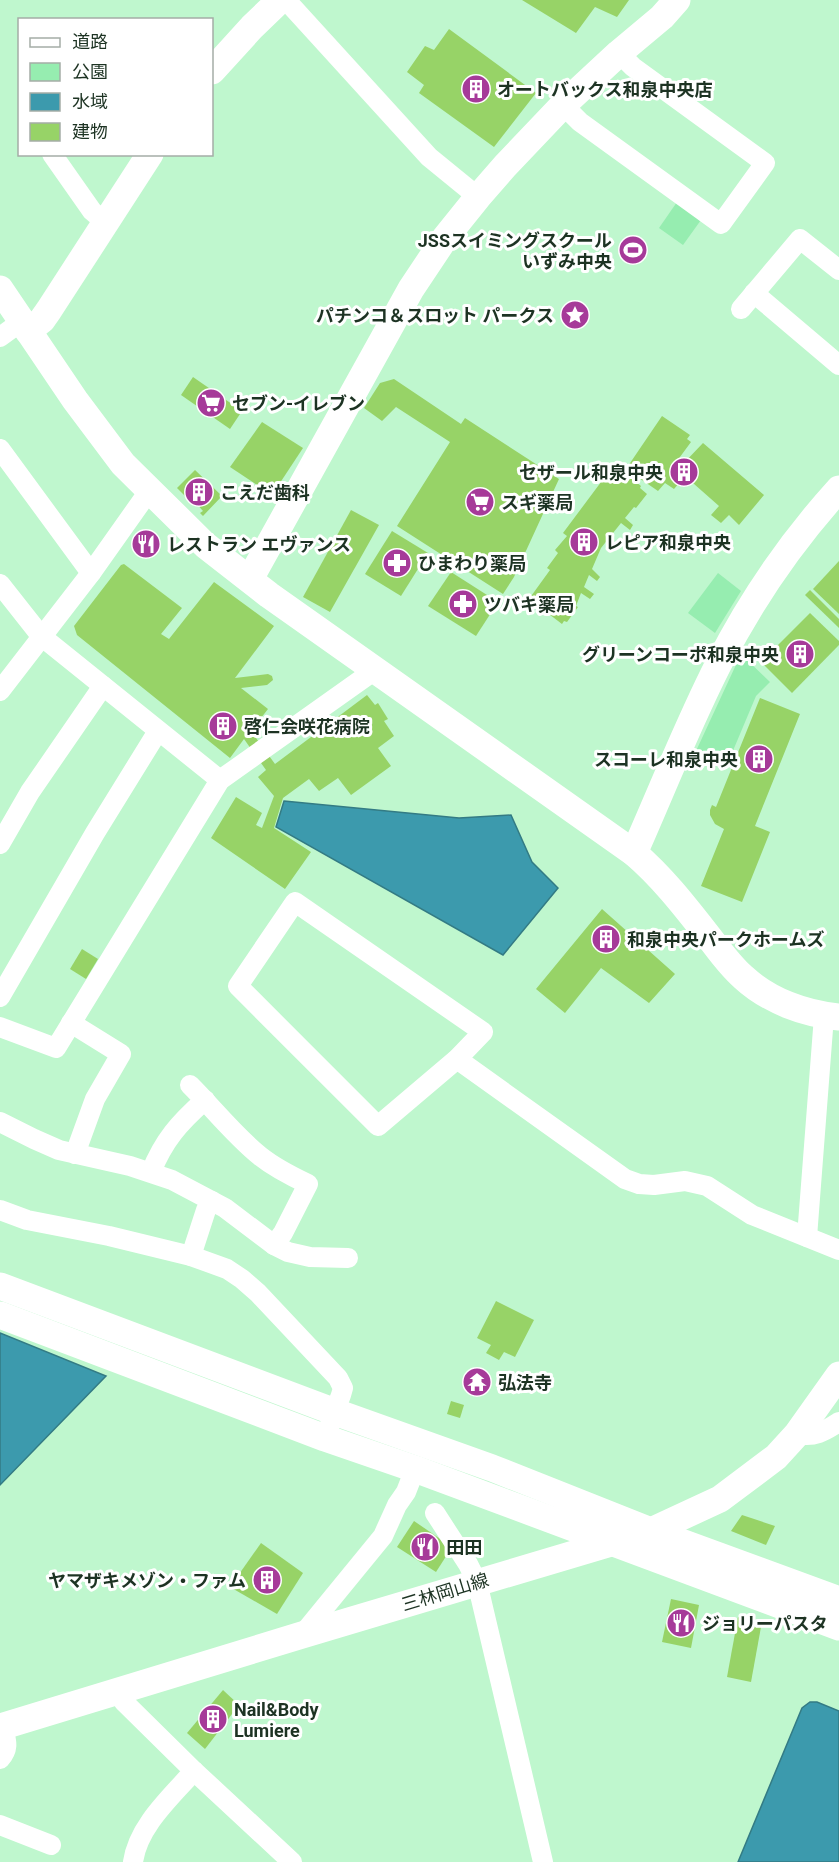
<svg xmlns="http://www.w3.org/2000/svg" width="839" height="1862" font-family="Roboto,'Noto Sans JP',sans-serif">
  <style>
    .green { fill: #96edb0 }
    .water { fill: #3c9aad; stroke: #337b84; stroke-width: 1.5 }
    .building { fill: #97d367 }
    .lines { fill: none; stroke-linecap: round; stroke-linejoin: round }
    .street { stroke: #fff; stroke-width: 20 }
    .secondary { stroke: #fff; stroke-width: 27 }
    .labels { text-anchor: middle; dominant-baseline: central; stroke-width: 6; stroke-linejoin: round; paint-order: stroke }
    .poi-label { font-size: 18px; font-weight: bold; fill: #1d3323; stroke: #fff; text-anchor: start }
    .street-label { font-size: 18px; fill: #1d3323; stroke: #fff }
  </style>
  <rect width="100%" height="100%" fill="#bff7ce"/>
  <g class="green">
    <path d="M677,202L701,220L683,245L659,228Z"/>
    <path d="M718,573L741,591L715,633L688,613Z"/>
    <path d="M741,654L770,682L756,696L727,765L696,751Z"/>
  </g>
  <g class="water">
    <path d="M284,801L459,818L511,815L532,862L558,888L503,955L276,827Z"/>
    <path d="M0,1333L106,1376L0,1485Z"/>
    <path d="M810,1702H817L839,1711V1862H738L802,1708Z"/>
  </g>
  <g class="building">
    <path d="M522,0H629L617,17L595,7L576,33Z"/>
    <path d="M449,29L536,93L494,147L419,93L424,85L407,72L425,46L434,50Z"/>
    <path d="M193,377L242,411L230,429L181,395Z"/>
    <path d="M394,379L461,424L465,418L559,479L514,577L503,594L397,526L450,442L396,407L382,421L364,408L380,383Z"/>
    <path d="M662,416L690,435L687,439L691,442L677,461L682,465L703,443L764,495L739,525L729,515L721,523L711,515L719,506L685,476L674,489L665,483L658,491L626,469Z"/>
    <path d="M262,422L303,448L272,495L230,467Z"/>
    <path d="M613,466L624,474L625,473L641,486L640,488L647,494L636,508L634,507L625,518L633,525L630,530L621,523L601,548L592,569L600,577L597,581L589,575L584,587L594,594L590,599L581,593L576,606L578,607L567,622L564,621L562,624L529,599L550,570L547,568L558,553L555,550L567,536L563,533Z"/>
    <path d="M195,470L222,496L203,516L200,513L203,511L195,502L193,504L177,488Z"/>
    <path d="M351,510L379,525L330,612L303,597Z"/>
    <path d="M392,531L428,553L401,596L365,574Z"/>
    <path d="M839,561V614L813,589Z"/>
    <path d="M124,564L182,608L161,634L169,639L214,582L274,626L235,678L268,674L272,676L273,680L267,685L241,688L268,709L251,731L275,764L367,695L375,705L378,703L388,719L384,721L394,736L378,748L391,766L351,795L338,778L319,791L309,779L283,798L274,828L311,852L285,889L211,838L236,797L262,813L256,825L262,828L274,796L258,777L266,770L244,739L230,758L77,635L74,626L121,565Z"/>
    <path d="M451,572L498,602L476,636L428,606Z"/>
    <path d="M810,590L839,619V628L805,595Z"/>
    <path d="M810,613L839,641V645L792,693L761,662Z"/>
    <path d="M760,698L800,714L755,826L770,832L742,902L701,886L724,829L715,824L710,815V810L712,805L716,807Z"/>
    <path d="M602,909L675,974L649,1003L601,968L565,1013L536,989Z"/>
    <path d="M82,949L98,959L86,979L70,969Z"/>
    <path d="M496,1301L534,1320L515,1357L504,1352L499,1360L486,1353L491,1345L477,1338Z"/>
    <path d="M451,1401L464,1405L460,1418L447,1414Z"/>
    <path d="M742,1515L775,1526L766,1545L731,1531Z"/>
    <path d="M414,1521L452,1547L436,1572L397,1547Z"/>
    <path d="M261,1543L303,1573L277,1614L230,1587Z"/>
    <path d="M671,1599L699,1605L691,1648L662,1642Z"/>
    <path d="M738,1617L761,1627L751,1682L727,1677Z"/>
    <path d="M223,1690L239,1705L205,1749L187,1733Z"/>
  </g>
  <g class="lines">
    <g class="street">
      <path d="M286,0L429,157L478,197"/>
      <path d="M563,105L580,122L721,224L765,163L633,67L619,53"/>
      <path d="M52,154L92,211L106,223"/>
      <path d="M754,293L839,365"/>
      <path d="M741,309L800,239L839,270"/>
      <path d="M0,337L22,321"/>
      <path d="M0,449L91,573"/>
      <path d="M0,584L41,636L220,780"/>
      <path d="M0,691L91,573L149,491"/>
      <path d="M0,844L30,792L103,686"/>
      <path d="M295,902L483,1032L457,1059L378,1126L238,986Z"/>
      <path d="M0,997L95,833L158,731"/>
      <path d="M71,1023L121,1054L95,1099L75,1154"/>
      <path d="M0,1027L56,1048L220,780L375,670"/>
      <path d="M457,1059L625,1179L639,1184L654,1185L685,1181L707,1186L752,1215L839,1250"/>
      <path d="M190,1085C213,1108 234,1135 260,1156C275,1168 291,1176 308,1184L283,1233L274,1245"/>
      <path d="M0,1122L34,1139L59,1150L130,1166L172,1180L225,1208L274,1245L288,1252L310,1257L348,1258"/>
      <path d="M151,1172C164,1140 179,1123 205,1100"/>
      <path d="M0,1210L27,1220L109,1236L191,1256L227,1269L242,1279L258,1293L338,1378L343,1388L341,1395L325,1438"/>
      <path d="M807,1237L824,1016"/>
      <path d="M191,1256L206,1210L212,1201"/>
      <path d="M797,1434C815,1438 825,1431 839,1422"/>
      <path d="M435,1513L468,1564L477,1582L543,1862"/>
      <path d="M302,1635L383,1536L397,1505L406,1492L415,1469"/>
      <path d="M121,1690L124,1702L194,1771L292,1862"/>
      <path d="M0,1759C10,1748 6,1740 3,1727"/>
      <path d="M0,1825L51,1845"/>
      <path d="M133,1862C138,1826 171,1797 194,1771"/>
    </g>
    <g class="secondary">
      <path d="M212,71L252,27L280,0"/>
      <path d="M0,289L75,400L123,464L205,545L269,595L634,853C661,876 683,904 705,932C717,947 728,964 743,977C769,1001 805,1014 839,1017"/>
      <path d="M28,331L42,320L49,310L150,154"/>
      <path d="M250,579L411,289L445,238L478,197L505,166L563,105L619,53L662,17L677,0"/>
      <path d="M634,853C662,790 687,726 718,665C750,602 791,542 839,489"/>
      <path d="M0,1286L335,1412L492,1468L651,1531L839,1600"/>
      <path d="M0,1315L325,1438L415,1469L839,1627"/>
      <path d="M0,1727L302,1635L651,1531L720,1499L776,1457L797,1434L839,1375"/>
    </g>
  </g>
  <defs>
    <g id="building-disc" transform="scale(1.5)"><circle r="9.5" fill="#a63a99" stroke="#fff"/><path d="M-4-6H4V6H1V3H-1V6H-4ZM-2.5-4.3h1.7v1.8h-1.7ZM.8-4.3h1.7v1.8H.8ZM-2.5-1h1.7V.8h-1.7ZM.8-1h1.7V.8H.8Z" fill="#fff"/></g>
    <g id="stadium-disc" transform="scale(1.5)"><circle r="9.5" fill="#a63a99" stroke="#fff"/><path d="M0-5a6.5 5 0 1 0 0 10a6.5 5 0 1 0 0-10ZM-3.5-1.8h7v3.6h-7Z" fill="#fff"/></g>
    <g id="sight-disc" transform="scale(1.5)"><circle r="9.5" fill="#a63a99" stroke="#fff"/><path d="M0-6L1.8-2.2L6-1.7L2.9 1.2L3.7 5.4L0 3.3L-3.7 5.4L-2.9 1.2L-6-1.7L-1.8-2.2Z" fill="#fff"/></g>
    <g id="supermarket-disc" transform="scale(1.5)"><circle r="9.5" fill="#a63a99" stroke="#fff"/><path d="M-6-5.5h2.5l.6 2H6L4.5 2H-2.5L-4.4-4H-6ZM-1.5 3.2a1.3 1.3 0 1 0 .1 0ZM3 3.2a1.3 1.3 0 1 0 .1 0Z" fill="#fff"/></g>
    <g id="restaurant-disc" transform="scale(1.5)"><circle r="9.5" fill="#a63a99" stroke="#fff"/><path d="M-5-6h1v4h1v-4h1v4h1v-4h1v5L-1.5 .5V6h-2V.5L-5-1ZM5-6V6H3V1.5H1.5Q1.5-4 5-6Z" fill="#fff"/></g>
    <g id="pharmacy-disc" transform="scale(1.5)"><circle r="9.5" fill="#a63a99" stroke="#fff"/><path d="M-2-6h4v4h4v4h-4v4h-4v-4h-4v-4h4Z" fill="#fff"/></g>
    <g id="temple-disc" transform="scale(1.5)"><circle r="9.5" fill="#a63a99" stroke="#fff"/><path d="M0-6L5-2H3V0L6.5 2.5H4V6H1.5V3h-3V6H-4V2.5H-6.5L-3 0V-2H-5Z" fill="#fff"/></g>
  </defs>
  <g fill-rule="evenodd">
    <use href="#building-disc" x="476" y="89"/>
    <use href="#stadium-disc" x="633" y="250"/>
    <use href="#sight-disc" x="575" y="315"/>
    <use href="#supermarket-disc" x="211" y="403"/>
    <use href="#building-disc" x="684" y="472"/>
    <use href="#building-disc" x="199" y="492"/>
    <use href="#supermarket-disc" x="480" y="502"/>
    <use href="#building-disc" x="584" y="542"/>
    <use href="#restaurant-disc" x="146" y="544"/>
    <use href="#pharmacy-disc" x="397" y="563"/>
    <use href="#pharmacy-disc" x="463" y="604"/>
    <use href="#building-disc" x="800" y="654"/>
    <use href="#building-disc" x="223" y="726"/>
    <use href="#building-disc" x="759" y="759"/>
    <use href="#building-disc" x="606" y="939"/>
    <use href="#temple-disc" x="477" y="1382"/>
    <use href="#restaurant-disc" x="425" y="1547"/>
    <use href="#building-disc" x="267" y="1580"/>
    <use href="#restaurant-disc" x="681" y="1623"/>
    <use href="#building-disc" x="213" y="1719"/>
  </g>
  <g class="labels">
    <g class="poi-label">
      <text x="497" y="89">オートバックス和泉中央店</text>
      <text x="612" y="240" text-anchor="end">JSSスイミングスクール<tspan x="612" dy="21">いずみ中央</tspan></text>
      <text x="554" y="315" text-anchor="end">パチンコ＆スロット パークス</text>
      <text x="232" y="403">セブン-イレブン</text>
      <text x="663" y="472" text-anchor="end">セザール和泉中央</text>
      <text x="220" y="492">こえだ歯科</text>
      <text x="501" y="502">スギ薬局</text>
      <text x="605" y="542">レピア和泉中央</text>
      <text x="167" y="544">レストラン エヴァンス</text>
      <text x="418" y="563">ひまわり薬局</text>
      <text x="484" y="604">ツバキ薬局</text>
      <text x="779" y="654" text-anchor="end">グリーンコーポ和泉中央</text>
      <text x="244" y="726">啓仁会咲花病院</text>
      <text x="738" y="759" text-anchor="end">スコーレ和泉中央</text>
      <text x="627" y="939">和泉中央パークホームズ</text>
      <text x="498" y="1382">弘法寺</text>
      <text x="446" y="1547">田田</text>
      <text x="246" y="1580" text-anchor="end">ヤマザキメゾン・ファム</text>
      <text x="702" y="1623">ジョリーパスタ</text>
      <text x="234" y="1709">Nail&amp;Body<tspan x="234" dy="21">Lumiere</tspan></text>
    </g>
    <g class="street-label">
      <text transform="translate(445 1592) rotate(-17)">三林岡山線</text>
    </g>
  </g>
  <rect x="18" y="18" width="195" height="138" fill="#ffffff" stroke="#a5ada7" stroke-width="1.5"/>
  <rect x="30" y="38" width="30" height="9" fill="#ffffff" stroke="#a5ada7" stroke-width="1.5"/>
  <text x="72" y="48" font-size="18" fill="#1d3323">道路</text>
  <rect x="30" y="63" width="30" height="18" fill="#96edb0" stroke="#a5ada7" stroke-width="1.5"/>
  <text x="72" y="78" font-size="18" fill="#1d3323">公園</text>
  <rect x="30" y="93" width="30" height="18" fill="#3c9aad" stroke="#a5ada7" stroke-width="1.5"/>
  <text x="72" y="108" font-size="18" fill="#1d3323">水域</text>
  <rect x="30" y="123" width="30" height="18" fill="#97d367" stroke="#a5ada7" stroke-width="1.5"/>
  <text x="72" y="138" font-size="18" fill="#1d3323">建物</text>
</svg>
